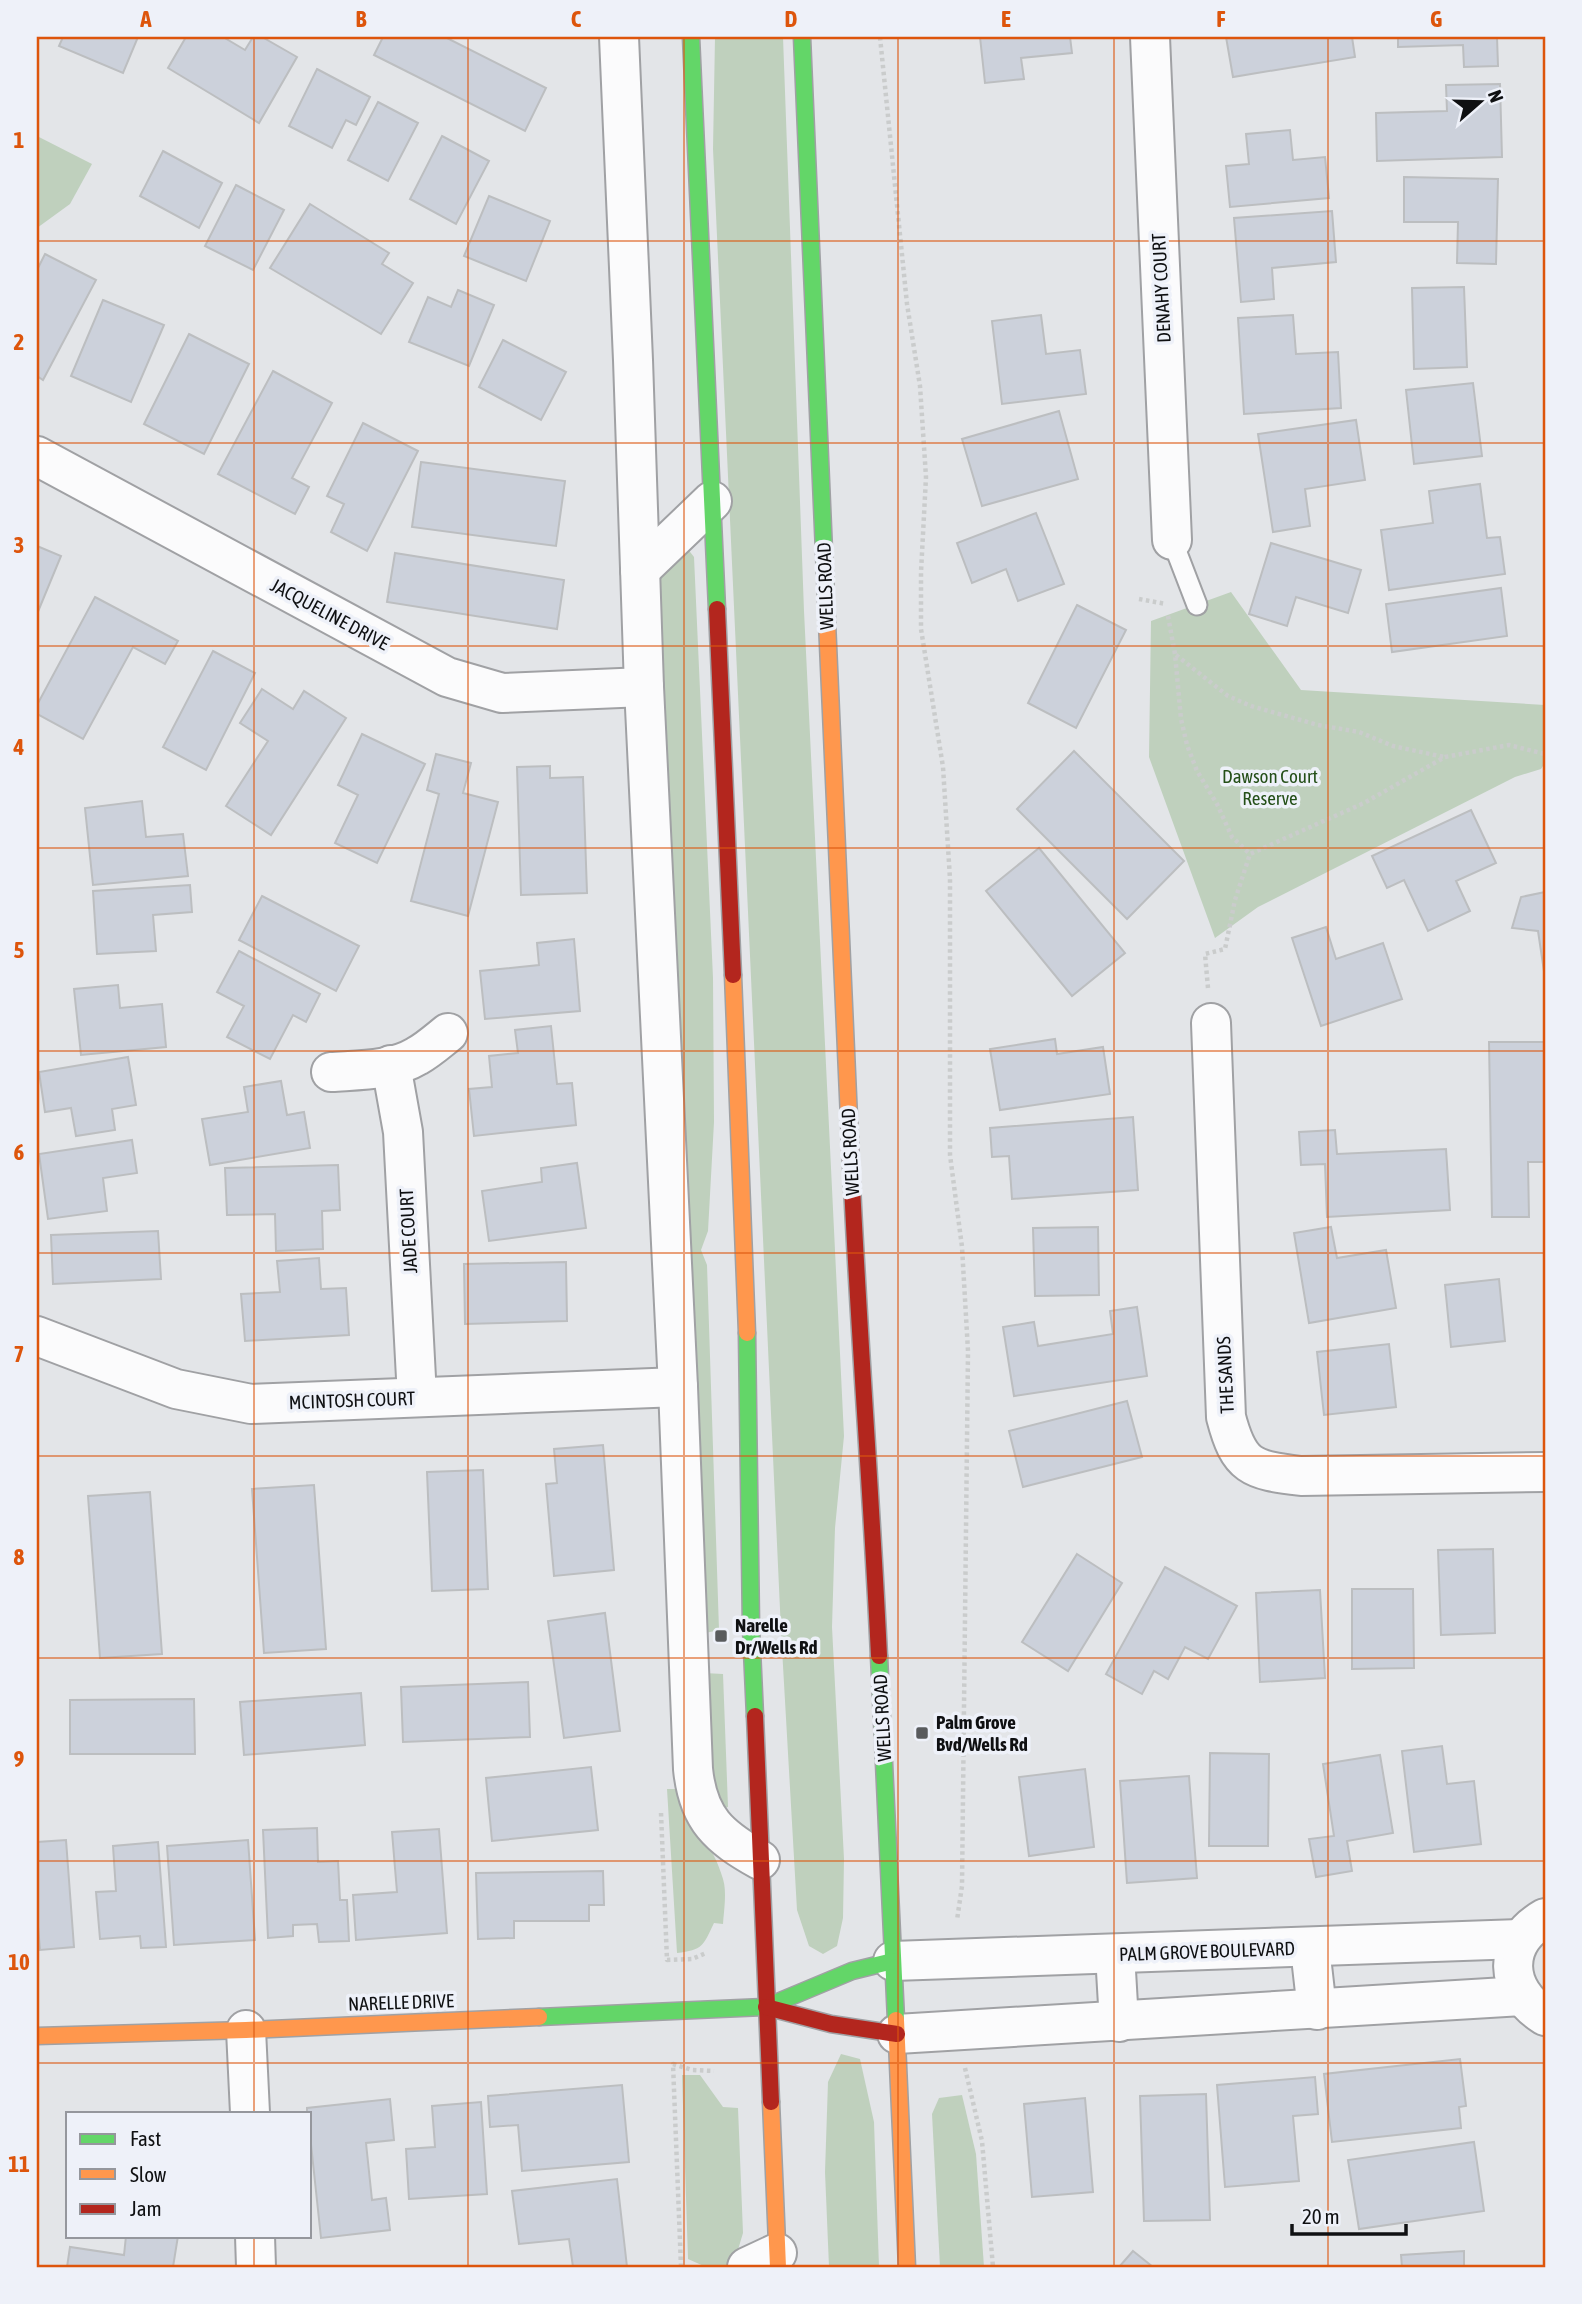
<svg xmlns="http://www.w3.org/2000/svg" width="1582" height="2304" font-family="'Asap Condensed',sans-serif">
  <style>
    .green { fill: #bfd0bd }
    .building { fill: #ccd1db; stroke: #bcbec0; stroke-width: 2 }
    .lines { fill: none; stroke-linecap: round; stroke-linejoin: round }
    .lane-casing { stroke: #a0a1a4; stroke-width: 23 }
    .street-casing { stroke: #a0a1a4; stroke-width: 42 }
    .fast-casing { stroke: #a0a1a4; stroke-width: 19 }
    .slow-casing { stroke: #a0a1a4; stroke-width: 19 }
    .jam-casing { stroke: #a0a1a4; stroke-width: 19 }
    .path { stroke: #cacccc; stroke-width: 4.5; stroke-dasharray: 3.5 3.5; stroke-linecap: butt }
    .lane { stroke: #fbfbfc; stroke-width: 19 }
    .street { stroke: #fbfbfc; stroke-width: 38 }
    .fast { stroke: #63d668; stroke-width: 16 }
    .slow { stroke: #ff974d; stroke-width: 16 }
    .jam { stroke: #b3261e; stroke-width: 16 }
    .grid { fill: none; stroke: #dd550c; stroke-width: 2; stroke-opacity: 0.55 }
    .poi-dot { fill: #595b5d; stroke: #eef1f9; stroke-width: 2.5 }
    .labels { text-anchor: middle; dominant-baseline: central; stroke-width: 7; stroke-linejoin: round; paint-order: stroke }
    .street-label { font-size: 19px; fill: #0f1012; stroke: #eef1f9 }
    .park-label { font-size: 19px; fill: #244f18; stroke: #eef1f9 }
    .poi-label { font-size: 19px; font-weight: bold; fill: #0f1012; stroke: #eef1f9; text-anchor: start }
    .neatline { fill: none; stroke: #dd550c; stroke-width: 2.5 }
    .grid-label { font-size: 23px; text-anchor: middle; font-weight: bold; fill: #dd550c }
  </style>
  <rect width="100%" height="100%" fill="#e3e5e8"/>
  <g class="green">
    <path d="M715,37H783L804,611L844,1436L835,1528L832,1627L844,1859L843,1918L837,1946L823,1954L809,1946L797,1910L781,1631L713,149Z"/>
    <path d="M37,136L92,164L70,204L37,228Z"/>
    <path d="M687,548L694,557L713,978L714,1122L708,1231L701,1250L707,1265L719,1630L701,1634L659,575Z"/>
    <path d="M1231,592L1301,690L1545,705V763L1541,769L1515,777L1258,907L1215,938L1149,757L1151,621Z"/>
    <path d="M704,1673L723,1674L728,1807L721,1809L713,1789Z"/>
    <path d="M667,1789H676C690,1820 714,1846 723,1879C727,1892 724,1910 723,1924L714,1923C703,1946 703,1950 677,1953Z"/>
    <path d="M841,2054L860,2059L874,2122L879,2267H829L825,2172L828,2082Z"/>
    <path d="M682,2075H700L723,2107L738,2108L743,2233L737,2253L725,2267H706L688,2259Z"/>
    <path d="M962,2095L976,2154L984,2267H940L932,2114L939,2098Z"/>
  </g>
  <g class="building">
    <path d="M63,37H138L123,73L59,46Z"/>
    <path d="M186,37H223L245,50L253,37H262L297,57L259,123L168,68Z"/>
    <path d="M383,37H445L546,88L525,131L374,55Z"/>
    <path d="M980,37H1070L1072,53L1021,58L1024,79L985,83Z"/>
    <path d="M1226,37H1352L1355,57L1233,77Z"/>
    <path d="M1398,37H1497L1498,66L1464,67L1463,45L1398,47Z"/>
    <path d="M317,69L370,97L356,125L346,120L332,148L289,126Z"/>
    <path d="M1500,84L1502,157L1377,161L1376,113L1447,111L1446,85Z"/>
    <path d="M378,102L418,123L388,181L348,160Z"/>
    <path d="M1290,130L1293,160L1325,157L1329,198L1230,207L1226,166L1249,164L1246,134Z"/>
    <path d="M442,136L489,161L456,224L410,199Z"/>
    <path d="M163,151L222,183L199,228L140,196Z"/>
    <path d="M1404,177L1498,179L1496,264L1457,263L1458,222H1404Z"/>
    <path d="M236,185L284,210L253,270L205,246Z"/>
    <path d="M489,196L550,221L526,281L464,256Z"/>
    <path d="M310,204L389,253L382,264L413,283L381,334L270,268Z"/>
    <path d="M1332,211L1336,262L1272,268L1274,299L1241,302L1234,218Z"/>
    <path d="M45,254L96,280L43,380L37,376V270Z"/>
    <path d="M1464,287L1467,367L1414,369L1412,288Z"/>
    <path d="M458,290L494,305L469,366L409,342L428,297L451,307Z"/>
    <path d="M103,300L164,325L131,402L71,376Z"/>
    <path d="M1041,315L1046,354L1080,350L1086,394L1002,404L992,321Z"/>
    <path d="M1293,315L1296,354L1338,352L1341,408L1244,414L1238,318Z"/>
    <path d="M189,334L249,364L204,454L144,424Z"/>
    <path d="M503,340L566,372L541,420L479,387Z"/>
    <path d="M273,371L332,403L292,478L309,487L295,514L218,474Z"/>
    <path d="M1473,383L1482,456L1414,464L1406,390Z"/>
    <path d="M1059,411L1078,479L982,506L962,439Z"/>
    <path d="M1356,420L1365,480L1305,489L1310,526L1273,532L1258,434Z"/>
    <path d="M363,423L418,451L367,551L331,532L344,504L327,496Z"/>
    <path d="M421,462L565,481L556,546L412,527Z"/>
    <path d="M1480,484L1487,538L1500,537L1505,574L1389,590L1381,530L1433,523L1429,491Z"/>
    <path d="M1036,513L1064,584L1018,601L1006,569L972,583L957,543Z"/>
    <path d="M1271,543L1361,570L1348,613L1296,597L1287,626L1249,614Z"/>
    <path d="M37,546L61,556L37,614Z"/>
    <path d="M395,553L564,580L557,629L387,602Z"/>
    <path d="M1501,588L1507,636L1392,652L1386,604Z"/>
    <path d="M95,597L178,641L165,664L133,647L83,739L37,714V705Z"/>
    <path d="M1077,605L1126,630L1076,728L1028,703Z"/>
    <path d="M213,651L255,673L206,770L163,747Z"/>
    <path d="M262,689L293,709L304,691L346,718L271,835L226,806L268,741L240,723Z"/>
    <path d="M362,734L425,764L377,863L335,843L358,795L338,785Z"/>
    <path d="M1074,751L1184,861L1127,919L1017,809Z"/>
    <path d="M436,754L471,763L463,793L498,802L468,916L411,901L439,794L427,790Z"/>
    <path d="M550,766V778L583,777L587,893L521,895L517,767Z"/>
    <path d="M142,801L146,837L183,834L188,876L93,885L85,808Z"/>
    <path d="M1471,810L1496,863L1456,881L1470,911L1428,931L1404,880L1387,888L1372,856Z"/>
    <path d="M1039,848L1125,953L1072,996L986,891Z"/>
    <path d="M190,885L192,912L153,915L156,951L97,954L93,891Z"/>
    <path d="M1545,892V978L1538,931L1512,928L1521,897Z"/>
    <path d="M262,896L359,946L336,991L239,940Z"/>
    <path d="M1326,927L1336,959L1383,943L1402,999L1321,1026L1292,938Z"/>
    <path d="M574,939L580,1011L485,1019L480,971L539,965L537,943Z"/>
    <path d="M239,951L320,994L306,1022L293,1015L270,1059L227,1037L244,1006L217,992Z"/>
    <path d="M118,985L120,1008L162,1004L166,1047L81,1055L74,989Z"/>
    <path d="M551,1026L557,1084L572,1083L576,1125L474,1136L469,1089L492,1087L489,1056L518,1053L515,1030Z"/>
    <path d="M1055,1039L1057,1054L1103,1047L1110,1094L1000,1110L990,1049Z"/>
    <path d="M1489,1042H1545V1162H1528L1529,1217H1492Z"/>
    <path d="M128,1057L136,1105L112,1109L115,1130L76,1136L71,1108L45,1112L39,1072Z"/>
    <path d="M281,1081L287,1115L304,1112L310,1148L210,1165L202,1119L248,1112L244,1087Z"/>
    <path d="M1133,1117L1138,1190L1012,1199L1009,1156L992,1157L990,1128Z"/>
    <path d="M1335,1130L1337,1154L1446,1149L1450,1210L1327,1217L1325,1164L1301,1165L1299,1132Z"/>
    <path d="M132,1140L137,1173L103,1178L107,1211L48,1219L39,1154Z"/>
    <path d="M577,1163L586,1228L489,1241L482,1191L542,1182L541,1168Z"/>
    <path d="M338,1165L340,1210L322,1211L323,1249L276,1251L275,1214L227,1215L225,1168Z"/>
    <path d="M1098,1227L1099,1295L1035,1296L1033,1228Z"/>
    <path d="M1331,1227L1337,1258L1386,1250L1396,1308L1309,1323L1294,1233Z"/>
    <path d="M158,1231L161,1279L53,1284L51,1235Z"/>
    <path d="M319,1258L321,1289L346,1288L349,1335L245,1341L241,1294L280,1292L277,1261Z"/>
    <path d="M566,1262L567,1321L465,1324L464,1264Z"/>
    <path d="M1499,1279L1505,1341L1451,1347L1445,1285Z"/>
    <path d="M1137,1307L1147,1376L1014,1396L1003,1327L1034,1322L1038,1346L1113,1334L1110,1311Z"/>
    <path d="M1389,1344L1396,1407L1324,1415L1317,1352Z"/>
    <path d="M1127,1401L1142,1457L1023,1487L1009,1431Z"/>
    <path d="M603,1445L614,1570L554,1576L546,1484L557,1483L554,1449Z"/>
    <path d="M483,1470L488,1589L432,1591L427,1472Z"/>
    <path d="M314,1485L326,1649L264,1653L252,1489Z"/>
    <path d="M150,1492L162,1654L100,1658L88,1496Z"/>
    <path d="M1493,1549L1495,1633L1441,1635L1438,1550Z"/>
    <path d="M1077,1554L1122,1583L1068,1671L1022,1642Z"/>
    <path d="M1165,1567L1237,1606L1208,1659L1185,1647L1168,1679L1154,1671L1142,1694L1106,1674Z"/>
    <path d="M1352,1589H1413L1414,1668L1352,1669Z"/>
    <path d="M1320,1590L1325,1678L1260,1682L1256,1593Z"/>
    <path d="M605,1613L620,1731L564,1738L548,1621Z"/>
    <path d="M528,1682L530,1737L403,1742L401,1687Z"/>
    <path d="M361,1693L365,1745L244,1755L240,1702Z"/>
    <path d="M194,1699L195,1754H70V1700Z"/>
    <path d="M1442,1746L1447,1784L1474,1781L1481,1844L1414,1852L1402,1751Z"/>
    <path d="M1210,1753L1269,1754L1268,1846H1209Z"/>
    <path d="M1380,1755L1393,1833L1347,1841L1352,1871L1316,1877L1309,1839L1334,1836L1323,1764Z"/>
    <path d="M591,1767L598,1830L492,1841L486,1778Z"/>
    <path d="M1085,1769L1094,1847L1029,1856L1019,1777Z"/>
    <path d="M1189,1776L1197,1878L1127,1883L1120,1781Z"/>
    <path d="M317,1828L318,1862L338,1861L340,1900H347L349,1941L319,1942L317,1924L293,1925V1936L268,1938L263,1830Z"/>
    <path d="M439,1829L447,1933L356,1940L353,1895L397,1892L392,1832Z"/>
    <path d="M66,1840L74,1947L40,1950L37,1914V1842Z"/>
    <path d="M248,1840L255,1940L174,1945L167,1846Z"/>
    <path d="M158,1842L166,1947L141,1948L140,1936L100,1939L96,1892L116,1891L113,1846Z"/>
    <path d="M603,1871L604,1905H589V1921H514V1938L478,1939L476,1873Z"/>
    <path d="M1460,2059L1466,2106L1459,2107L1461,2128L1332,2142L1324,2074Z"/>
    <path d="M1315,2077L1318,2114L1293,2116L1299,2181L1225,2187L1217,2085Z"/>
    <path d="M622,2085L629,2162L522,2171L518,2125L490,2127L488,2096Z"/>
    <path d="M1206,2094L1210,2220L1144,2221L1140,2096Z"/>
    <path d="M1085,2098L1093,2192L1032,2197L1024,2104Z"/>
    <path d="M390,2099L394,2140L366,2143L372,2200L386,2198L390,2230L321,2238L310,2135V2113H307V2108Z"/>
    <path d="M481,2102L487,2194L409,2199L406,2149L435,2147L432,2106Z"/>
    <path d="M1474,2142L1484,2211L1359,2229L1348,2160Z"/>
    <path d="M617,2179L627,2267H573L569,2239L519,2244L512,2191Z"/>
    <path d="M126,2236H178L173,2267H67L70,2247L124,2255Z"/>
    <path d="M1133,2251L1153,2267H1119Z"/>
    <path d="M1464,2251V2267H1402L1401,2255Z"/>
  </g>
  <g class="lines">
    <g class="lane-casing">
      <path id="lane" d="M1172,540L1197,605"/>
    </g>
    <g class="street-casing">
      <g id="street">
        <path d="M619,37L633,360L644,687L678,1387L693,1769C698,1819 719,1837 760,1860"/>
        <path d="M1150,37L1172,540"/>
        <path d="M37,456L447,677L502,693L644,687"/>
        <path d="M640,570L712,501"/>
        <path d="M1211,1023L1226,1417C1239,1467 1251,1470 1301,1476L1545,1472"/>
        <path d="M391,1065L403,1132L417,1397"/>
        <path d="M331,1072C359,1070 392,1071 417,1056C428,1050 438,1041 448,1033"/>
        <path d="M37,1336L176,1389L251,1404L678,1387"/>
        <path d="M1545,1918C1501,1943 1504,1990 1545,2016"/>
        <path d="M1310,1948L1317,2010"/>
        <path d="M1115,1954L1119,2022"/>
        <path d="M893,1961L1520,1939"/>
        <path d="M246,2030L250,2113"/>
        <path d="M897,2034L1522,1996"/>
        <path d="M255,2236L256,2267"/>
        <path d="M747,2267L777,2253"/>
      </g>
    </g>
    <g class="fast-casing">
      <g id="fast">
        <path d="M691,37L717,609"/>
        <path d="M802,37L827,622"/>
        <path d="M747,1333L751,1628L755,1716"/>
        <path d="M879,1656L896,2020"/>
        <path d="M539,2017L766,2007L852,1971L893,1961"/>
      </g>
    </g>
    <g class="slow-casing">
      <g id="slow">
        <path d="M827,622L850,1141"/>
        <path d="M733,975L747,1333"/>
        <path d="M896,2020L907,2267"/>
        <path d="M37,2036L246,2030L539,2017"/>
        <path d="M771,2102L778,2267"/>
      </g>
    </g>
    <g class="jam-casing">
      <g id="jam">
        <path d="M717,609L733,975"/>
        <path d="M850,1141C857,1313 871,1484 879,1656"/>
        <path d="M755,1716L771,2102"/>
        <path d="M766,2007L831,2024L897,2034"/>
      </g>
    </g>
    <g class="path">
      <path d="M880,37L907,304L920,386L926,477L921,572V629L943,767L950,879V1155L962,1247L968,1351L962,1886L957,1920"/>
      <path d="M1139,599L1166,604"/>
      <path d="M1168,616L1175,654L1181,719L1187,745L1197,771L1217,804L1232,837L1250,854L1364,803L1445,757L1509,745L1545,754"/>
      <path d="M1176,655L1228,696L1251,706L1318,725L1359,732L1393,746L1444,757"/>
      <path d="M1208,988L1205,954L1225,949L1235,900L1250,854"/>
      <path d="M661,1813L667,1960L692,1959L706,1953"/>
      <path d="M965,2068L982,2141L993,2267"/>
      <path d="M681,2267L673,2064L692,2070L714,2071"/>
    </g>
    <use href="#lane" class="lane"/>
    <use href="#street" class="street"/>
    <use href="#fast" class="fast"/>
    <use href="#slow" class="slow"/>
    <use href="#jam" class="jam"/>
  </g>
  <path class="grid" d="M254,37V2113M468,37V2267M684,37V2267M898,37V2267M1114,37V2267M1328,37V2267M37,241H1545M37,443H1545M37,646H1545M37,848H1545M37,1051H1545M37,1253H1545M37,1456H1545M37,1658H1545M37,1861H1545M37,2063H1545M254,2236V2267"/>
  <g class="poi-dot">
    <rect x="714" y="1629" width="14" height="14" rx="3.5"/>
    <rect x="915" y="1726" width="14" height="14" rx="3.5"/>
  </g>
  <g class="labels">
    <g class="street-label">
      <text transform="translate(1161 288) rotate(-93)">DENAHY COURT</text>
      <text transform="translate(825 586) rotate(-92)">WELLS ROAD</text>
      <text transform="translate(330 614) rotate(28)">JACQUELINE DRIVE</text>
      <text transform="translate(850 1152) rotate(-93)">WELLS ROAD</text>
      <text transform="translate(408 1231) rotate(-93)">JADE COURT</text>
      <text transform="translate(1225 1375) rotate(-93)">THE SANDS</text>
      <text transform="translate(352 1400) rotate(-2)">MCINTOSH COURT</text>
      <text transform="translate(882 1718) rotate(-93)">WELLS ROAD</text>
      <text transform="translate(1207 1951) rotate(-2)">PALM GROVE BOULEVARD</text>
      <text transform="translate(401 2002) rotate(-2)">NARELLE DRIVE</text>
    </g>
    <g class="park-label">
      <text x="1270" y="776">Dawson Court<tspan x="1270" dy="22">Reserve</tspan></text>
    </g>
    <g class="poi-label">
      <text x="735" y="1625">Narelle<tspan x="735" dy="22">Dr/Wells Rd</tspan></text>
      <text x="936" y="1722">Palm Grove<tspan x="936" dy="22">Bvd/Wells Rd</tspan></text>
    </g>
  </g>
  <rect width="1582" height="2304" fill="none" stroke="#eef1f9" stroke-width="77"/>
  <rect x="66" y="2112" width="245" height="126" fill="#eef1f9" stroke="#95979d" stroke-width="2"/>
  <rect x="80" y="2134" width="35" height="10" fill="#63d668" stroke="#95979d" stroke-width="2"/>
  <text x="130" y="2146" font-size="21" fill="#0f1012">Fast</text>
  <rect x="80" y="2169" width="35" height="10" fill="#ff974d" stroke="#95979d" stroke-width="2"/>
  <text x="130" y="2182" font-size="21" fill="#0f1012">Slow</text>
  <rect x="80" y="2204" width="35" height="10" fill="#b3261e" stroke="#95979d" stroke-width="2"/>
  <text x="130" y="2216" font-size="21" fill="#0f1012">Jam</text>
  <g transform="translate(1480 102) rotate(70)" stroke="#eef1f9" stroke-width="5" paint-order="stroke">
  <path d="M0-5L12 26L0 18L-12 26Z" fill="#0f1012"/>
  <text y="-10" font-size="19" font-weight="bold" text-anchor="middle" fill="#0f1012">N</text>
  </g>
  <path d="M1292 2224v10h114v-10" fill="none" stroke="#0f1012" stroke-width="3.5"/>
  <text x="1302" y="2224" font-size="21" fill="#0f1012" stroke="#eef1f9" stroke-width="5" paint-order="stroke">20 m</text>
  <rect x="38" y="38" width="1506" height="2228" class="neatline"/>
  <g class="grid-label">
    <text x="146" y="27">A</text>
    <text x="361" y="27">B</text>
    <text x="576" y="27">C</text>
    <text x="791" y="27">D</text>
    <text x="1006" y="27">E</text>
    <text x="1221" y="27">F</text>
    <text x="1436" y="27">G</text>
    <text x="19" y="148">1</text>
    <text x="19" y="350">2</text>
    <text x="19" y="553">3</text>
    <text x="19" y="755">4</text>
    <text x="19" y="958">5</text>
    <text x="19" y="1160">6</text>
    <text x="19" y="1362">7</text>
    <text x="19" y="1565">8</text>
    <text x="19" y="1767">9</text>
    <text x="19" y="1970">10</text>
    <text x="19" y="2172">11</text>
  </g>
</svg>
